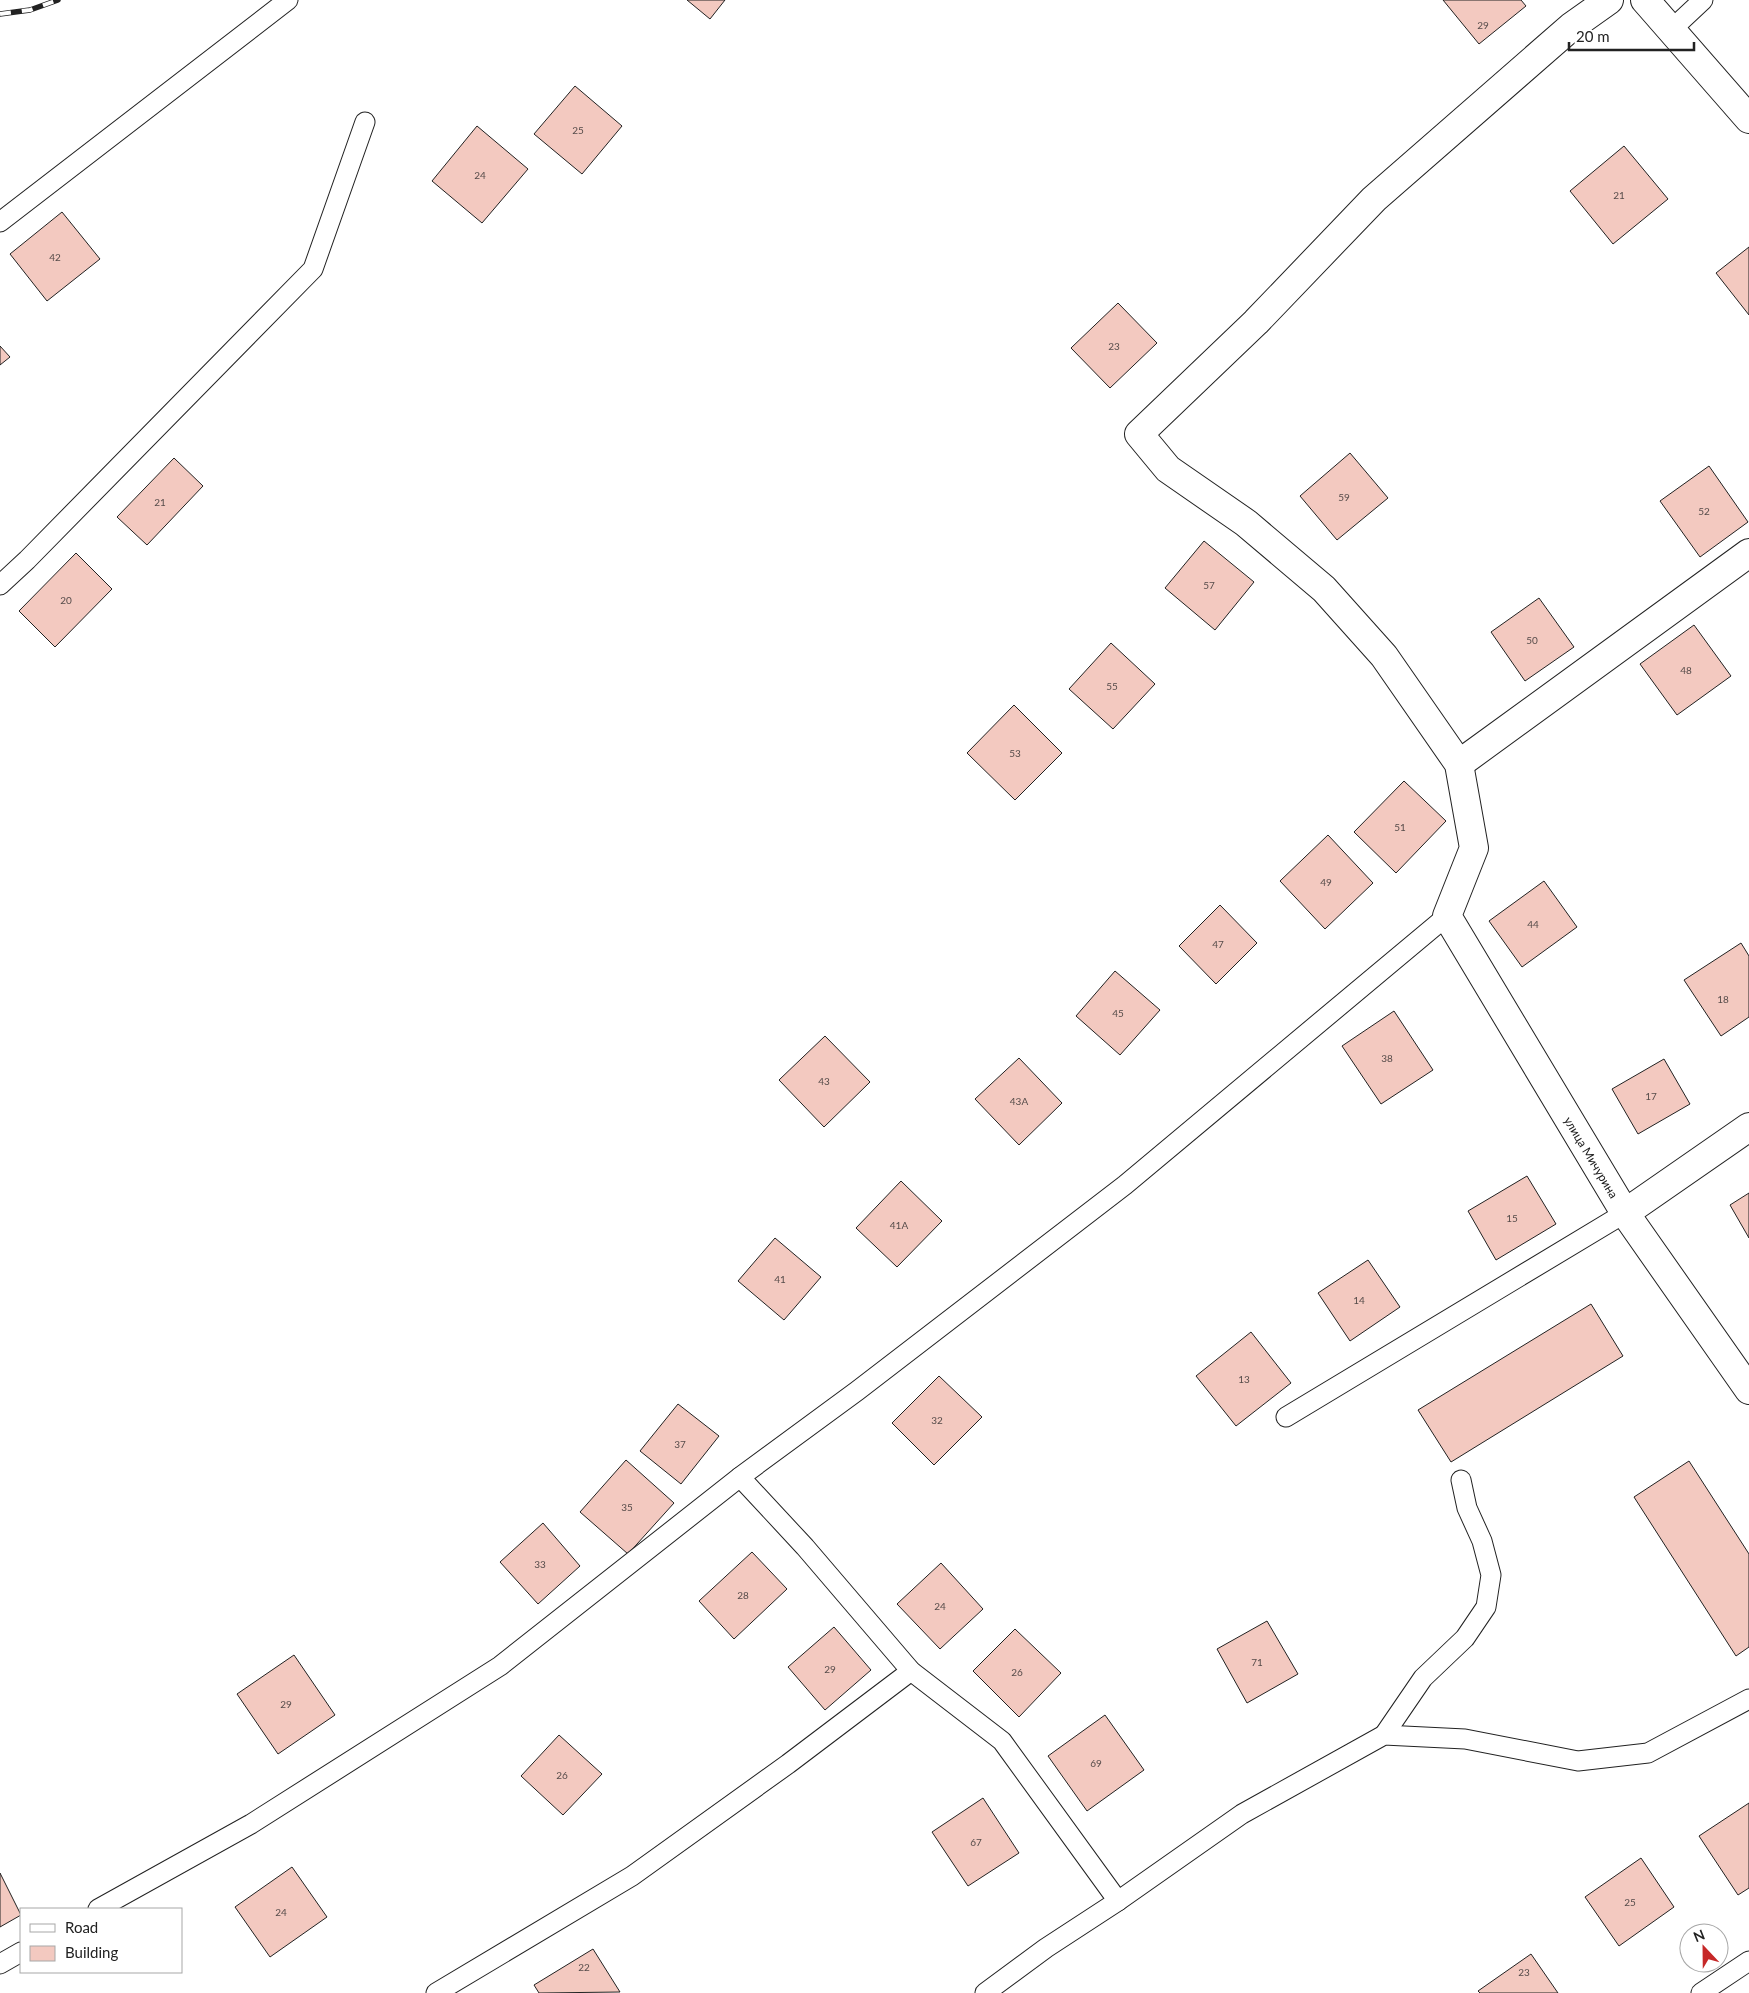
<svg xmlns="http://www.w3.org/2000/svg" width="1749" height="1993" font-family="Lato,sans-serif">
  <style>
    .building { fill: #f3c9c0; stroke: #222 }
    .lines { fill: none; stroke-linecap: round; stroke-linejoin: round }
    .service-casing { stroke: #222; stroke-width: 21 }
    .minor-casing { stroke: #222; stroke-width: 30 }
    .service { stroke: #fff; stroke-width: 19 }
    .minor { stroke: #fff; stroke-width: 28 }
    .rail-casing { stroke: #222; stroke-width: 5.5 }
    .rail { stroke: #fff; stroke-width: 4; stroke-dasharray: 11; stroke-linecap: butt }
    .labels { text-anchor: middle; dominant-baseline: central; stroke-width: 4; stroke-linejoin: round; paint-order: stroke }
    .number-label { font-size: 10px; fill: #564c4a }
    .street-label { font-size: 12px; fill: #222; stroke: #fff }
  </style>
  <rect width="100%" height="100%" fill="#fff"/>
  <g class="building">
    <path d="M687,0H725L710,19Z"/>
    <path d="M1443,0H1521L1526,6L1479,44Z"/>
    <path d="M575,86L622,126L582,174L534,134Z"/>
    <path d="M477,126L528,169L482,223L432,181Z"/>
    <path d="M1624,146L1668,199L1613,244L1570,191Z"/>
    <path d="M62,212L100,259L47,301L10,254Z"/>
    <path d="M1749,247V315L1716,273Z"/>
    <path d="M1118,303L1157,343L1110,388L1071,348Z"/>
    <path d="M0,346L10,357L0,365Z"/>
    <path d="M1350,453L1388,498L1337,540L1300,496Z"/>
    <path d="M174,458L203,486L147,545L117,517Z"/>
    <path d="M1709,466L1748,522L1700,557L1660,501Z"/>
    <path d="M1204,541L1254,582L1215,630L1165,588Z"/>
    <path d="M76,553L112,589L55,647L19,611Z"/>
    <path d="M1539,598L1574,647L1525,681L1491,632Z"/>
    <path d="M1694,625L1731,676L1677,715L1640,664Z"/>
    <path d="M1111,643L1155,684L1113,729L1069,689Z"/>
    <path d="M1014,705L1062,753L1015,800L967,753Z"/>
    <path d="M1404,781L1446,821L1396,873L1354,832Z"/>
    <path d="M1328,835L1373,883L1325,929L1280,881Z"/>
    <path d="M1544,881L1577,927L1522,967L1489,921Z"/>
    <path d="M1220,905L1257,943L1216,984L1179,946Z"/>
    <path d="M1741,943L1749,956V1017L1721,1036L1684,980Z"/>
    <path d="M1115,971L1160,1010L1120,1055L1076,1016Z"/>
    <path d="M1394,1011L1433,1070L1381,1104L1342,1046Z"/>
    <path d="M825,1036L870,1082L824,1127L779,1080Z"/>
    <path d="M1019,1058L1062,1103L1019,1145L975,1099Z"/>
    <path d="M1664,1059L1690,1104L1638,1134L1612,1089Z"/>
    <path d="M1527,1176L1556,1224L1496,1260L1468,1211Z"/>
    <path d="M901,1181L942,1221L897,1267L856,1228Z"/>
    <path d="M1749,1193V1238L1730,1205Z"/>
    <path d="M775,1238L821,1277L784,1320L738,1281Z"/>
    <path d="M1368,1260L1400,1307L1350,1341L1318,1293Z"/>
    <path d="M1591,1304L1623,1356L1451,1462L1418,1410Z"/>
    <path d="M1251,1332L1291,1383L1236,1426L1196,1376Z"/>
    <path d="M939,1376L982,1417L934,1465L892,1423Z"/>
    <path d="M678,1404L719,1436L681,1484L640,1451Z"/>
    <path d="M626,1460L674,1503L628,1554L580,1512Z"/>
    <path d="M1689,1461L1749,1554V1647L1736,1656L1634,1497Z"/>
    <path d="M543,1523L580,1566L538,1604L500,1562Z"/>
    <path d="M752,1552L787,1589L734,1639L699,1601Z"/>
    <path d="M941,1563L983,1609L940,1649L897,1604Z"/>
    <path d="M1267,1621L1298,1674L1247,1703L1217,1649Z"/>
    <path d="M834,1627L871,1670L825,1710L788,1667Z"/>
    <path d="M1015,1629L1061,1673L1019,1717L973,1671Z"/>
    <path d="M294,1655L335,1715L278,1754L237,1694Z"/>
    <path d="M1105,1715L1144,1770L1087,1811L1048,1756Z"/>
    <path d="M559,1735L602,1774L563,1815L521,1776Z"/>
    <path d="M983,1798L1019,1853L968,1886L932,1832Z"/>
    <path d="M1749,1803V1888L1738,1895L1699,1836Z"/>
    <path d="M1641,1858L1674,1907L1619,1946L1585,1897Z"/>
    <path d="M292,1867L327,1917L270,1957L235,1907Z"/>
    <path d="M0,1873L21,1915L0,1927Z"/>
    <path d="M593,1949L620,1992L539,1993L534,1985Z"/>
    <path d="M1531,1954L1558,1993H1480L1478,1991Z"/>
  </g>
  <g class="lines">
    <g class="service-casing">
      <g id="service">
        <path d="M1671,30L1703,0"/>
        <path d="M0,222L288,0"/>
        <path d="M0,585L27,560L313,269L365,122"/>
        <path d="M1286,1417L1625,1213"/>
        <path d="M740,1477L805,1547L911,1671L1002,1741L1118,1901"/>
        <path d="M1384,1735L1423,1678L1465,1638L1486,1607L1491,1575L1482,1541L1467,1508L1461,1480"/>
        <path d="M98,1909L251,1824L500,1666L740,1477L857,1391L1125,1185L1447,916"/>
        <path d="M0,1964L21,1952"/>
        <path d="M436,1993L632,1876L788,1764L911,1671"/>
        <path d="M985,1993L1046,1948L1118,1901L1242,1814L1384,1735L1465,1739L1578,1761L1648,1753L1749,1699"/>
        <path d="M1701,1993L1749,1961"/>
      </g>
    </g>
    <g class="minor-casing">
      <g id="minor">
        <path id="s1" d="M1609,0L1571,27L1374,199L1256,322L1139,434L1168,469L1246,523L1324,589L1384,656L1459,764L1474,848L1447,916L1625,1213L1749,1390"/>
        <path d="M1645,0L1749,119"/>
        <path d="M1459,764L1749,553"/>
        <path d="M1625,1213L1749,1127"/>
      </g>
    </g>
    <use href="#service" class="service"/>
    <use href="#minor" class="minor"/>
    <g class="rail-casing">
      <path id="rail" d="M0,14L30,10L58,0"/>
    </g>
    <use href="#rail" class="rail"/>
  </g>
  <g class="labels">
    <g class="number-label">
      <text x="1483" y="25">29</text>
      <text x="578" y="130">25</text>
      <text x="480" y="175">24</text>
      <text x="1619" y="195">21</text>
      <text x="55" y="257">42</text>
      <text x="1114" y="346">23</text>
      <text x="1344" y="497">59</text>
      <text x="160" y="502">21</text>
      <text x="1704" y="511">52</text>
      <text x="1209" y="585">57</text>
      <text x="66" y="600">20</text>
      <text x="1532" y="640">50</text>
      <text x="1686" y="670">48</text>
      <text x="1112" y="686">55</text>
      <text x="1015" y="753">53</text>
      <text x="1400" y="827">51</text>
      <text x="1326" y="882">49</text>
      <text x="1533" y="924">44</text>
      <text x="1218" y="944">47</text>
      <text x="1723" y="999">18</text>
      <text x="1118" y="1013">45</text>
      <text x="1387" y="1058">38</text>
      <text x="824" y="1081">43</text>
      <text x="1651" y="1096">17</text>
      <text x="1019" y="1101">43А</text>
      <text x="1512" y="1218">15</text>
      <text x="899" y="1225">41А</text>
      <text x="780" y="1279">41</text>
      <text x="1359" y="1300">14</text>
      <text x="1244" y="1379">13</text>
      <text x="937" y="1420">32</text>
      <text x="680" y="1444">37</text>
      <text x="627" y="1507">35</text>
      <text x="540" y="1564">33</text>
      <text x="743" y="1595">28</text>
      <text x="940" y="1606">24</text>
      <text x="1257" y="1662">71</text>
      <text x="830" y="1669">29</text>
      <text x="1017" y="1672">26</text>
      <text x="286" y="1704">29</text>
      <text x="1096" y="1763">69</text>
      <text x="562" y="1775">26</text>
      <text x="976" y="1842">67</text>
      <text x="1630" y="1902">25</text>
      <text x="281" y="1912">24</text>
      <text x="584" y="1967">22</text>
      <text x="1524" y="1972">23</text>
    </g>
    <g class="street-label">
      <text stroke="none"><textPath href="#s1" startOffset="1544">улица Мичурина</textPath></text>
    </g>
  </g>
  <rect x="20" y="1908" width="162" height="65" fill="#ffffff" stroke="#a7a7a7"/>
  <rect x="30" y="1924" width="25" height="8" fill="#ffffff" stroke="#a7a7a7"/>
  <text x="65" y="1933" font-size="15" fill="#222222">Road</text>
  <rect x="30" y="1946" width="25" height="15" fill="#f3c9c0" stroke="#a7a7a7"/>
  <text x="65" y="1958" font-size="15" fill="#222222">Building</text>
  <g transform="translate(1704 1948) rotate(338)"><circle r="24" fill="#ffffff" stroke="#a7a7a7"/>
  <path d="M0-4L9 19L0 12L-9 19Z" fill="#c62828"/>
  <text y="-8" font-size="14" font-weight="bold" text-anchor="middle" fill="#222222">N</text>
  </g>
  <path d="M1569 42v8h125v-8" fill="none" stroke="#222222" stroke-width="2.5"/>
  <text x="1576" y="42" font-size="15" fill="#222222" stroke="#ffffff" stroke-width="4" paint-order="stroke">20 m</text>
</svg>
